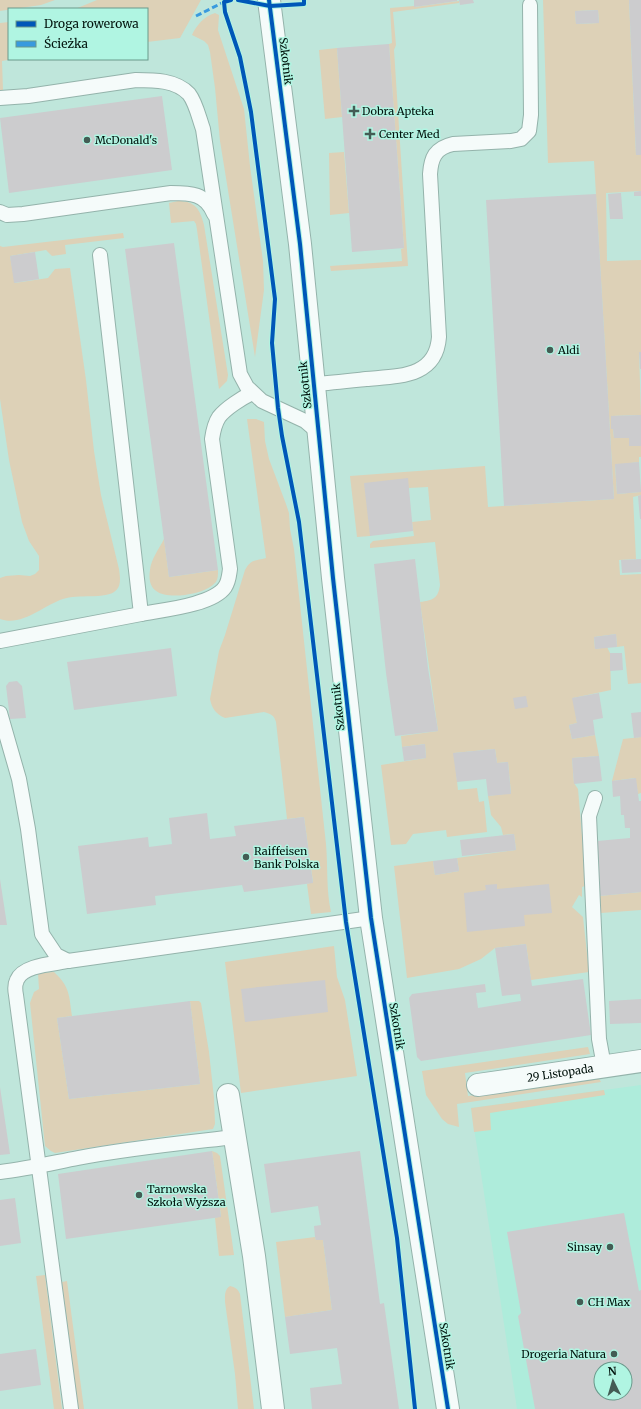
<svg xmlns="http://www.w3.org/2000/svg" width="641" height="1409" font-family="Merriweather,serif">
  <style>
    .built { fill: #aeecdb; fill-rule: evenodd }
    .green { fill: #ddd1b7; fill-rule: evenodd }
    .building { fill: #ccccce; fill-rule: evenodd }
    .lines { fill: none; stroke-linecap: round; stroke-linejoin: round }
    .lane-casing { stroke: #94b3ab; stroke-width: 16 }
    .street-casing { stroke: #94b3ab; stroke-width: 24 }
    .secondary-casing { stroke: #94b3ab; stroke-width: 24 }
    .lane { stroke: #f5fbfa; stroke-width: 14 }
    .street { stroke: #f5fbfa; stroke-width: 22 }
    .secondary { stroke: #f5fbfa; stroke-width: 22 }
    .quiet { stroke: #399ade; stroke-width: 3; stroke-dasharray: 6 3; stroke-linecap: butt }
    .cycleway-casing { stroke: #b0f5e2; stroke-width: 6 }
    .cycleway { stroke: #0057b8; stroke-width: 4 }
    .poi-dot { fill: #435c54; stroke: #b0f5e2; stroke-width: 1.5 }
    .labels { text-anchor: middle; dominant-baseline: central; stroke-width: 3; stroke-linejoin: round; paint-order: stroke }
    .street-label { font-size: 11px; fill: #00120c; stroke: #b0f5e2 }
    .poi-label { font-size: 11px; fill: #00120c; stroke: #b0f5e2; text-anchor: start }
  </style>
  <rect width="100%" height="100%" fill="#bfe6db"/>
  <path class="built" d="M641,1085V1409H517L471,1108ZM601,1369H625V1393H601Z"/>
  <g class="green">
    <path d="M0,0H55L41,5L0,11Z"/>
    <path d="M97,0H201L180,38L147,42V9H75Z"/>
    <path d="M543,0H629L636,155H641V191L606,193L607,261L641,260V352H639L641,415L611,416V429H613L614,438H629V446H641V457H639V462L615,465L617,494L641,492V495L633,497L636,559L619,560L620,575L641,574V683L628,684L624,646L617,647L616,634L594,637L595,649L607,647L610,653L611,690L573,698L577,723L569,725L572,739L595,735L599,756L572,758L574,783L578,789L586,882L585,886L582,887V897L579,895L572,907L583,917L589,972L531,980L526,944L495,948L481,959L459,969L407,978L394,866L433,861L435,875L459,871L457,858L516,850L514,834L503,835L501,827L491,815L488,796L511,793L508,762L497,763L495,749L454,753L458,790L477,788L479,802L484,801L487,832L447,837L446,830L413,834L406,844L391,845L381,765L426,758L425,744L402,747L401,736L438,731L420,602C433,600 438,599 440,585L435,542L370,548V544L373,541L414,536L412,522L431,520L428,487L409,488L370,536L357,537L350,476L485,466L488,507L614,499L594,161L548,163ZM598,10L599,23L576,24L575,11Z"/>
    <path d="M459,1V3L393,12L396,45L394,50L408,266L331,271L330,266L402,261L401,249L404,248L389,44L392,43L390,8L414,6L415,7Z"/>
    <path d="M215,13L219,15L218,30L244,109L250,166L263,261L264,290L255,357L220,141L215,88L210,52L208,45L204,41L192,35C196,26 204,16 215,13Z"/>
    <path d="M9,22V59H13L2,61L3,90H0V23Z"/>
    <path d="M337,48L342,117L325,119L319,50Z"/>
    <path d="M344,152L349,213L330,215L329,153Z"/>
    <path d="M178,201C195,201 200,209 204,225L228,375L227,381L219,389L197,230L196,224L194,221L171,223L169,203Z"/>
    <path d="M123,233L124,238L65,245L66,254L52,256L46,250L10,256L15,283L48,278L55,269L70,268L86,380L94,451L101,495L119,569C120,577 122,587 114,592C104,599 78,594 63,599C44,605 22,627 0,619V578L6,576L19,575L30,576L35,574L39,570V556L29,541L22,522L9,460L0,399V246L3,247Z"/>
    <path d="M247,419H256L264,422L265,441L269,459L286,504L289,513L290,529L294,549L326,844C328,867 326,889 331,912L311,914L307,884L313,882L304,817L287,819L276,722C274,715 271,714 264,712L225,718C216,714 212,709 210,699L219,651L225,635L245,570C251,559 255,561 266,558Z"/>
    <path d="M164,539L169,577L218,570C218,575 218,578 216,582C208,591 195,593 185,595C166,597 146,595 150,570C151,559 159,549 164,539Z"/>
    <path d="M641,737V793L638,794L635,778L612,781L623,739Z"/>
    <path d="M641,892V910L601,913L599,896Z"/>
    <path d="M334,946L337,977L345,1000L357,1076L241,1093L225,962Z"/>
    <path d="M54,972C70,987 69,995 72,1016L57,1018L69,1099L200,1084L190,1001H199L201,1003L209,1052L214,1098L215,1124L213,1129L55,1153L51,1151L45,1146L30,1003L34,992L39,989L38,973Z"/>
    <path d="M588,1047L590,1054L465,1073L468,1096L598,1077L601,1082L457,1104L459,1127L448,1124L442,1119L426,1095L422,1071Z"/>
    <path d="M604,1090L605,1095L490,1113L491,1130L474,1132L471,1108Z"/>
    <path d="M212,1151L217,1153L220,1156L234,1255L219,1256L215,1218L221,1216Z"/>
    <path d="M315,1237L316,1240H323L332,1310L285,1317L276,1242Z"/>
    <path d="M45,1275L62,1409H54L36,1276Z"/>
    <path d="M67,1281L84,1409H78L62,1282Z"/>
    <path d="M230,1286C235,1287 238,1289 240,1294L254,1409H238L235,1374L225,1302C225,1296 224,1290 230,1286Z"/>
  </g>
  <g class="building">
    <path d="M414,0H457V1L414,7Z"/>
    <path d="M459,0H473L474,3L460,5Z"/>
    <path d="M629,0H641V155H636Z"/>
    <path d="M598,10L599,23L576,24L575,11Z"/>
    <path d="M389,44L404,248L352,252L337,48Z"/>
    <path d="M162,96L172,170L9,193L0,118Z"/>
    <path d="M641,191V196H634V192Z"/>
    <path d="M621,193L623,219H610L608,194Z"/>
    <path d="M596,194L614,499L504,506L486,200Z"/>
    <path d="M174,243L218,570L169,577L125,249Z"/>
    <path d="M35,252L39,279L14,283L10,256Z"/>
    <path d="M639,352H641V369H640Z"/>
    <path d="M641,415V446H629V438H614L613,429H611V416Z"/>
    <path d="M639,462L641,492L617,494L615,464Z"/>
    <path d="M408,478L413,531L370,536L364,483Z"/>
    <path d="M641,495V519H640L638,496Z"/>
    <path d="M415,559L428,668L438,731L395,736L386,673L374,564Z"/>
    <path d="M641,559V572L622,573L621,560Z"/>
    <path d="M616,634L617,647L595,649L594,637Z"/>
    <path d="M171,648L177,696L74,710L67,662Z"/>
    <path d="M610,653H622L623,670L610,671Z"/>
    <path d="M17,681L22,686L26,718L10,719L6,686L9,682Z"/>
    <path d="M599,693L603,718L593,720L595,735L572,739L569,725L577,723L572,698Z"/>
    <path d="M526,696L528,707L515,709L513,698Z"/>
    <path d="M641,712V737L634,738L631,713Z"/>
    <path d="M425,744L426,758L404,761L402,747Z"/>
    <path d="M495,749L497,763L508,762L511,794L488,796L486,779L457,782L453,753Z"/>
    <path d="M599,756L602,781L574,784L572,758Z"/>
    <path d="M636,778L639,801H641V892L599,896L597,841L630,838V828H625L624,815H621L620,796L613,797L612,781Z"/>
    <path d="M207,813L210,839L236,836L234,826L304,817L313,883L244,892L242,885L155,896L156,905L87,914L78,846L148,837L149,847L172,844L169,818Z"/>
    <path d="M514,834L516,850L462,856L460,840Z"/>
    <path d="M457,858L459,871L435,875L433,861Z"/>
    <path d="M0,879L7,925H0Z"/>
    <path d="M497,884V889L549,884L552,913L524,915L525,926L467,932L464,893L486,890L485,885Z"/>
    <path d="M526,944L532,986L583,979L591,1035L421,1061L417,1057L409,998L412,994L485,984L486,992L476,993L478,1008L521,1001L520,994L502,996L495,948Z"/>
    <path d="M325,980L328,1012L245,1022L241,989Z"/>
    <path d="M641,999V1023L610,1024L609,1001Z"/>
    <path d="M190,1001L200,1084L69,1099L57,1018Z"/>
    <path d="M0,1087L10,1154L0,1155Z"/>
    <path d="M212,1151L221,1217L66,1239L58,1174Z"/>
    <path d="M360,1151L380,1304L384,1303L399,1409H312L310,1388L342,1384L337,1348L290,1354L285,1317L332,1310L323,1240H316L315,1237L314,1226L321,1225L318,1206L271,1213L264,1164Z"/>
    <path d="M15,1198L21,1243L0,1246V1200Z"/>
    <path d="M624,1213L639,1291L641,1290V1409H535L518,1316L521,1313L507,1232ZM601,1369H625V1393H601Z"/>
    <path d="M36,1349L41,1385L0,1391V1354Z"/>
  </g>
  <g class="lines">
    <g class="lane-casing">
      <g id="lane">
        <path d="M0,98L28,96L136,80C154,80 176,80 189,94C196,103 199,118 203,129L240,374L247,387L262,401L305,421L319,433"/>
        <path d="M0,212L7,215L23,214L171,193C190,193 206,193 214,214"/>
        <path d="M314,384C331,383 348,381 366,379C398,376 436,378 439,337L430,174C431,158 435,148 453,144L511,141L521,139L529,131L531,115L530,5"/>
        <path d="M141,614C162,610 213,605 225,587C229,581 229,575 230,569L212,439C213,432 215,423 219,417C226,408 242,398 252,393"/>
        <path d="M0,641L141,614L100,255"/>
        <path d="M0,713L19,779L28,829L42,934L56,955L68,961"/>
        <path d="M595,798L589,816L599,1039L604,1066"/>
        <path d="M0,1172C26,1169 52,1163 78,1158C130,1148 183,1143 235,1137"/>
        <path d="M71,1409L16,995C15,990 15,984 17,980C23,965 54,964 68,961L371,918"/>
      </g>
    </g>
    <g class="street-casing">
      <g id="street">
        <path id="s1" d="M478,1085L641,1061"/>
        <path d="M228,1095L254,1256L273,1409"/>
      </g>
    </g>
    <g class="secondary-casing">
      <path id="secondary" d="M269,0L300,244L333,578L371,918L448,1409"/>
    </g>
    <use href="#lane" class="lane"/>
    <use href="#street" class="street"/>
    <use href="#secondary" class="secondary"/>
    <path class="quiet" d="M196,16L224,2"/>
    <g class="cycleway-casing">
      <g id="cycleway">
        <path d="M231,0L224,2L225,12L240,57L251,112L275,299L272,343L278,408L282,436L299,522L346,922L397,1238L415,1409"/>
        <path d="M238,0L270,6L304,4V0"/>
        <path d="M269,0L300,244L333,578L371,918L448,1409"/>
      </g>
    </g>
    <use href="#cycleway" class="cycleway"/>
  </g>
  <g class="poi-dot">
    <path d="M352 105h4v4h4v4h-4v4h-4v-4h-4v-4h4z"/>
    <path d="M368 128h4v4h4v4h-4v4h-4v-4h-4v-4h4z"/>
    <circle cx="87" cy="140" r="4"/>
    <circle cx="550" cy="350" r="4"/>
    <circle cx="246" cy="857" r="4"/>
    <circle cx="139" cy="1195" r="4"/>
    <circle cx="610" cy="1247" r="4"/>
    <circle cx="580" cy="1302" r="4"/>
    <circle cx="614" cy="1354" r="4"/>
  </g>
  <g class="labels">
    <g class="street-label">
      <text transform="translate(286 61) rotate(83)">Szkotnik</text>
      <text transform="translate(305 385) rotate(-96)">Szkotnik</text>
      <text transform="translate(338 707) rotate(-96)">Szkotnik</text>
      <text transform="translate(397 1026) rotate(81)">Szkotnik</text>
      <text stroke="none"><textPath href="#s1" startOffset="83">29 Listopada</textPath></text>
      <text transform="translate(447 1346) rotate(81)">Szkotnik</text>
    </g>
    <g class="poi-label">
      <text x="362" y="111">Dobra Apteka</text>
      <text x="379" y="134">Center Med</text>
      <text x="95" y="140">McDonald's</text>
      <text x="558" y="350">Aldi</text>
      <text x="254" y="851">Raiffeisen<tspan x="254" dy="13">Bank Polska</tspan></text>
      <text x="147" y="1189">Tarnowska<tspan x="147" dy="13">Szkoła Wyższa</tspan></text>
      <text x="602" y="1247" text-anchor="end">Sinsay</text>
      <text x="588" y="1302">CH Max</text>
      <text x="606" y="1354" text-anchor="end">Drogeria Natura</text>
    </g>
  </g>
  <rect x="8" y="8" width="140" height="52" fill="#b0f5e2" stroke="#6a9a8c"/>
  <rect x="16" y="21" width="20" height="6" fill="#0057b8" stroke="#6a9a8c"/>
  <text x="44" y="28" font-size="12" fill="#00120c">Droga rowerowa</text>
  <rect x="16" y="41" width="20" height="6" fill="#399ade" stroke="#6a9a8c"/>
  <text x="44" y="48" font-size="12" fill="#00120c">Ścieżka</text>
  <g transform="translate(613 1381) rotate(355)"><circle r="19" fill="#b0f5e2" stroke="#6a9a8c"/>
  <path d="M0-3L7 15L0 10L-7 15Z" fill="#435c54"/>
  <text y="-6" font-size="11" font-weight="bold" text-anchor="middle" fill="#00120c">N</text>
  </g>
</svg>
